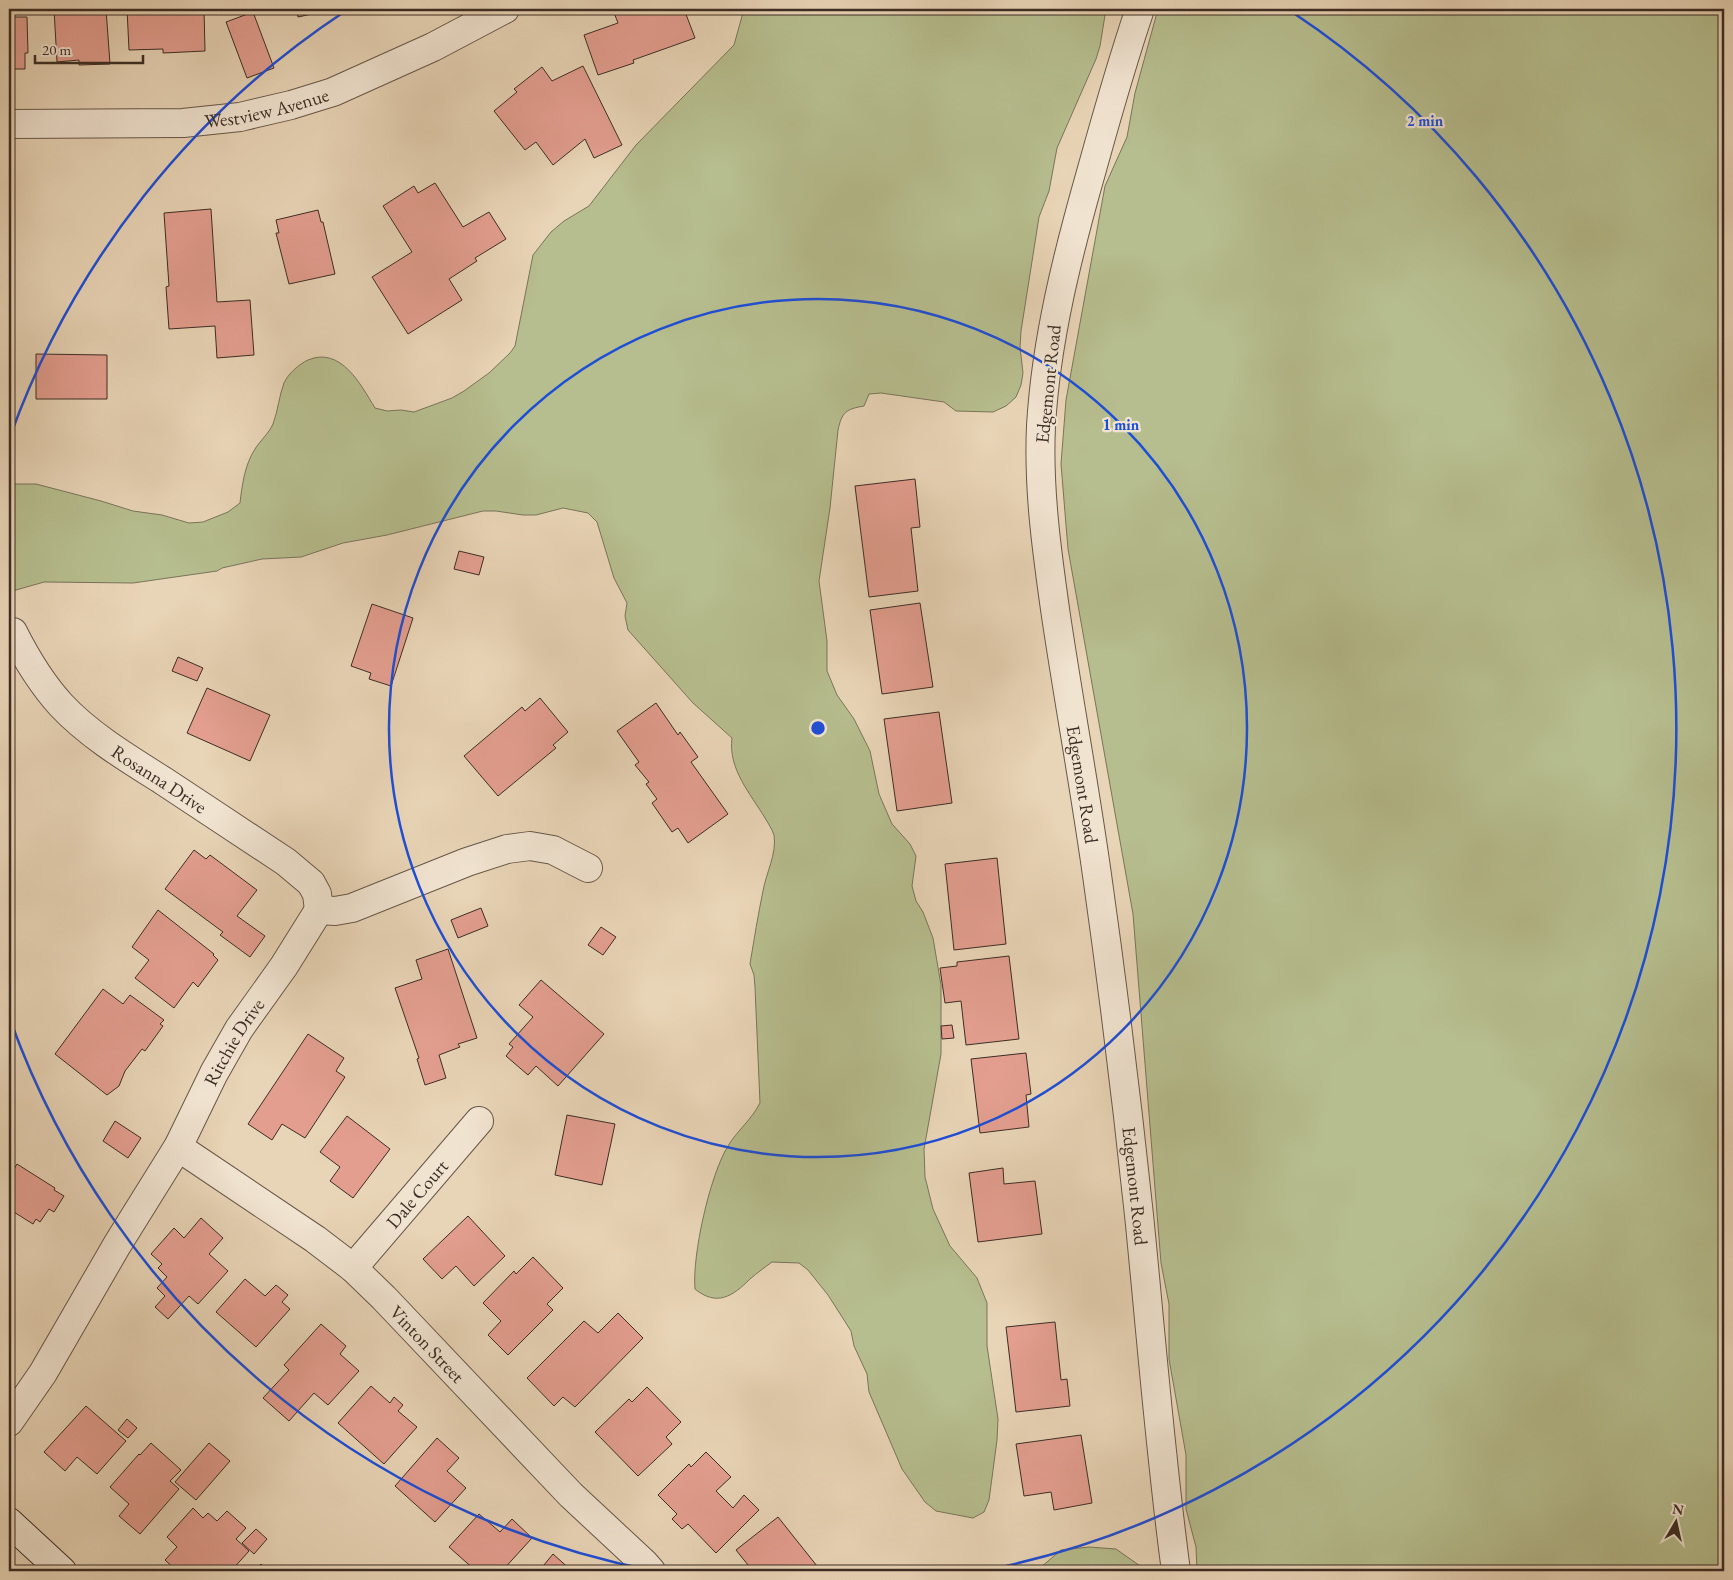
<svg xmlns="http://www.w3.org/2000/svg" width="1733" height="1580" font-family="'EB Garamond',serif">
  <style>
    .green { fill: #b6bd8e; stroke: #79755a }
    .building { fill: #e39e8f; stroke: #3c2d25 }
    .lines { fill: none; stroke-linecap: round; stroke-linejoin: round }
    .street-casing { stroke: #675749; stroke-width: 30 }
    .secondary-casing { stroke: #3c2d25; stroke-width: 30 }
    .street { stroke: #f0e3d0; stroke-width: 28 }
    .secondary { stroke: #f0e3d0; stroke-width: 28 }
    .ring { fill: none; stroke: #1d4ed8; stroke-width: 2.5 }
    .labels { text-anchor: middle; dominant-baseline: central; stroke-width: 4.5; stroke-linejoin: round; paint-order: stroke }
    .street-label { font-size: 19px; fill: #3c2d25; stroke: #f0e3d0 }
    .centre { fill: #1d4ed8; stroke: #f0e3d0; stroke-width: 2.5 }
    .ring-label { font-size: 15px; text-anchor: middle; font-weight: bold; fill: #1d4ed8; stroke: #f0e3d0; stroke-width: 4.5; stroke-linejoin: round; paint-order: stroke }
  </style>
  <rect width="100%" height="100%" fill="#e8d4b6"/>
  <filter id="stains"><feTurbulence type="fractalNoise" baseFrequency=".004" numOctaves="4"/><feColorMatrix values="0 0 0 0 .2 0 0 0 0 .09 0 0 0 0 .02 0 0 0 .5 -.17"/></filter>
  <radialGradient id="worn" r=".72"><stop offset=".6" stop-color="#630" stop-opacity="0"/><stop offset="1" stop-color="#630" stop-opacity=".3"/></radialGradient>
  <g class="green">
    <path d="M744,9H1106L1100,46L1096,59L1057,148L1049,191L1039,217L1021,331L1020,347L1023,373L1021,385L1016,397L1006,406L993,412L956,411L944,402L881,393L869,394L864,406C846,409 842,412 838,430L830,508L819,581L827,641V671L837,695L854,719L870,751L879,794L892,824L910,844L916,856L912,886L916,901L923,912L933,938L941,985V1054L924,1149L925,1177L933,1209L950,1246L977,1278L987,1303V1346L998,1419L997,1440L989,1500L984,1512L973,1518L936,1511L925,1502L902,1469L869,1392L867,1374L854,1346L851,1331L828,1295L808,1270L799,1263L772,1262C765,1267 757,1273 750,1279C733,1296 717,1307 695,1289C692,1255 710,1175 728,1146C737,1131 752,1119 760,1103L755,987L754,975L750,964C754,940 758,915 763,891C766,873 777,854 774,835C772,829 768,823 765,818C750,793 728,769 732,738L693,703L628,630L625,616L627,603L614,578L597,522L588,513L563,508L536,515H523L496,511H483L387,535L343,543L301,557L262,559L222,568L217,571L133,583L44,582L9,592V484H36L101,501L133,511L162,515L189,523L203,522L228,512L240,503C242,485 245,464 255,449C260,441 269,433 273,424C278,411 279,396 284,383C288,374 299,364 308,360C341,346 361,385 375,408L387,411L401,410L414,412L452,398L464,391L489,373L510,353L515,346L533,255L551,232L564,221L589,206L636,145L734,45Z"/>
    <path d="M1158,9H1724V1571H1197L1196,1547L1186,1509V1455L1169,1359V1304L1161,1263L1133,914L1068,549L1061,464L1066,400L1105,186L1127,137L1135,93Z"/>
    <path d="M1089,1547L1116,1549L1143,1568L1145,1571H1041L1040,1568L1061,1550Z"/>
  </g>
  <g class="building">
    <path d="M54,9H106L110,64L79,65V60L57,62Z"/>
    <path d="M127,9H204L205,51L163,53V49L129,50Z"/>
    <path d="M296,9H325L326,11L298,17Z"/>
    <path d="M616,9H684L695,38L633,60L634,63L598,75L584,35L618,23L613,10Z"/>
    <path d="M253,12L274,68L247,78L226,22Z"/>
    <path d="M9,17H27L28,53H25V69H9Z"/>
    <path d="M583,66L622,145L594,158L585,139L553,165L536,142L525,150L494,111L517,92L514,89L542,67L552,81Z"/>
    <path d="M435,183L463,227L489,212L506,239L475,258L477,261L449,279L462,300L408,334L372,277L412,252L383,206L414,186L418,193Z"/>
    <path d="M211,209L217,302L250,300L254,355L217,358L215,326L169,329L166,287L169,286L164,213Z"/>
    <path d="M318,210L321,222H323L335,274L289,284L276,233H279L276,220Z"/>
    <path d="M36,354L107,355V399H36Z"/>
    <path d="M915,479L920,527L911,528L918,591L869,597L855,486Z"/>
    <path d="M459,551L484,557L479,575L454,569Z"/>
    <path d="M920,603L933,687L882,694L870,610Z"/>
    <path d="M372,604L413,618L391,686L369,679L371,673L351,666Z"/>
    <path d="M178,657L203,668L197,681L172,671Z"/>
    <path d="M207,688L270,715L250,761L187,733Z"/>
    <path d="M540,698L568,732L553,745L556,748L498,796L464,756L522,707L525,711Z"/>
    <path d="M656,703L678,735L680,732L698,757L691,762L728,814L688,843L678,828L672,832L652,803L657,799L646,784L649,782L635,765L639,762L617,731Z"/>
    <path d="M939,712L952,803L897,811L884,719Z"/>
    <path d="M194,850L206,859L210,855L257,890L237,916L265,936L250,957L220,935L223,932L165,889Z"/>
    <path d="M997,858L1006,944L954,950L945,864Z"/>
    <path d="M481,908L488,926L458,938L451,920Z"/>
    <path d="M158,910L214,954L213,955L218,960L198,987L193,982L174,1008L135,978L149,960L132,947Z"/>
    <path d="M601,927L616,937L603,955L588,945Z"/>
    <path d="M448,949L477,1038L458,1044L460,1047L439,1055L446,1078L425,1085L417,1059L419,1058L395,988L422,979L416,960Z"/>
    <path d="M1009,956L1019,1039L966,1045L961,1001L945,1003L940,968L957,966V962Z"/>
    <path d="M541,980L604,1034L558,1086L536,1066L528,1075L506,1056L513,1047L509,1044L533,1017L519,1005Z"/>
    <path d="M103,989L123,1004L130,995L164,1020L160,1024L163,1026L145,1051L142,1049L125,1071L119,1086L107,1095L55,1054Z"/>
    <path d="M952,1025L954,1038L942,1039L941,1026Z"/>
    <path d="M308,1034L344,1058L336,1071L345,1077L305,1138L282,1124L272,1140L248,1124Z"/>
    <path d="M1026,1053L1031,1094L1026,1095L1029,1127L980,1133L971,1059Z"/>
    <path d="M567,1115L615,1124L602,1185L555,1175Z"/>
    <path d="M347,1116L390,1149L353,1198L330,1181L340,1167L320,1152Z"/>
    <path d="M115,1121L141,1138L128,1158L103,1141Z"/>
    <path d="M17,1164L55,1188L54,1190L64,1196L54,1212L49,1209L40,1222L36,1219L33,1224L9,1209V1177Z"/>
    <path d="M1003,1168L1004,1184L1035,1181L1042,1234L978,1242L969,1173Z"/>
    <path d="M468,1216L505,1256L474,1286L456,1266L442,1279L423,1259Z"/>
    <path d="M201,1218L223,1238L209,1254L228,1271L198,1304L189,1296L168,1319L155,1307L165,1296L157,1288L167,1277L158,1268L162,1264L151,1254L174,1228L184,1238Z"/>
    <path d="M533,1257L563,1288L547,1304L553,1310L508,1355L488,1335L501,1321L483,1303L514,1271L516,1274Z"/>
    <path d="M245,1279L265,1296L276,1285L288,1295L282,1302L290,1309L256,1347L216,1312Z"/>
    <path d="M618,1313L643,1338L575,1407L563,1397L554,1406L527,1378L584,1321L598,1333Z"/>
    <path d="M1055,1322L1061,1380L1067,1379L1070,1406L1016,1412L1006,1327Z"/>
    <path d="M321,1324L346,1346L340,1354L359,1371L328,1405L314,1393L289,1421L263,1398L289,1370L284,1365Z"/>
    <path d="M371,1386L390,1403L394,1397L403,1405L398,1411L417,1427L384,1464L338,1423Z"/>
    <path d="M647,1387L681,1422L666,1437L672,1444L638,1476L595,1432L629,1399L632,1402Z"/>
    <path d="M86,1406L126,1441L97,1474L77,1457L65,1471L44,1452Z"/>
    <path d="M127,1419L137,1428L128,1438L118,1430Z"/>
    <path d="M1081,1435L1092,1503L1054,1510L1051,1492L1024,1496L1016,1444Z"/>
    <path d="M437,1438L459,1458L447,1471L466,1488L435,1522L395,1486Z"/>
    <path d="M151,1443L181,1470L170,1481L179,1489L140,1534L119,1516L129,1504L110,1487L139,1454L140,1455Z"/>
    <path d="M209,1443L230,1461L196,1500L175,1482Z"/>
    <path d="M706,1452L731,1477L716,1491L733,1508L744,1495L759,1510L716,1553L688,1524L682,1529L672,1519L677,1514L658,1495L689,1464L691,1467Z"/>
    <path d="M193,1508L203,1518L208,1513L217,1521L227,1511L246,1528L236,1539L249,1551L231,1571H205L199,1566L194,1571H177L165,1560L177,1547L167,1537Z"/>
    <path d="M479,1514L500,1532L512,1519L532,1538L502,1571H476L449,1547Z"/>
    <path d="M778,1517L821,1571H739L748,1565L736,1550Z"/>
    <path d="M256,1529L267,1539L254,1554L242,1543Z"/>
    <path d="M553,1554L572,1571H539Z"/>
    <path d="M261,1564L269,1571H255Z"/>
    <path d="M296,1566L302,1571H291Z"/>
  </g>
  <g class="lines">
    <g class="street-casing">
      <g id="street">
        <path id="s1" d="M1140,9C1122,62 1107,115 1092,169C1068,253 1046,339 1041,426C1038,489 1047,553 1056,616C1069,703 1085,789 1097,875C1113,988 1127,1102 1139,1215C1151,1334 1160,1453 1176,1571"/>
        <path id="s2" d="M9,124L183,123L240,117L291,105L333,92L433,47L505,9"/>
        <path id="s3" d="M13,632C26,658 41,683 61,705C89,735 127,758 162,780C203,807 245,835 286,862L311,883L317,894L319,910"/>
        <path d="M319,910L335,911L352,908L467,862L507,849L530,846L553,850L588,868"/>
        <path id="s4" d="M178,1147L315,1239L353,1268L384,1298L571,1495L644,1563L651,1571"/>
        <path id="s5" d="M353,1268L479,1121"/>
        <path id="s6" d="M9,1422L43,1373L117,1245L178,1147L214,1073L239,1029L284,966L319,910"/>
      </g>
    </g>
    <g class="secondary-casing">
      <path id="secondary" d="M9,1522L62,1571"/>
    </g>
    <use href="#street" class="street"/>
    <use href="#secondary" class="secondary"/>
  </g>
  <g class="ring">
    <circle cx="818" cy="728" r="429"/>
    <path d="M654 1571A859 859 0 0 1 11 1022M11 434A859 859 0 0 1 344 12M1292 12A859 859 0 0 1 982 1571"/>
  </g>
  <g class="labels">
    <g class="street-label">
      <text stroke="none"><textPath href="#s2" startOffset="259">Westview Avenue</textPath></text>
      <text transform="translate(1048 384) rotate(-84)">Edgemont Road</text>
      <text stroke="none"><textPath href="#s3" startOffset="211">Rosanna Drive</textPath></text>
      <text stroke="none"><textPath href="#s1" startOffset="791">Edgemont Road</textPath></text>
      <text stroke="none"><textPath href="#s6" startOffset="442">Ritchie Drive</textPath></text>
      <text stroke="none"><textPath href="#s1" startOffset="1196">Edgemont Road</textPath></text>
      <text stroke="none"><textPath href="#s5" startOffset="98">Dale Court</textPath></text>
      <text stroke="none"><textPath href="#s4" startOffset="319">Vinton Street</textPath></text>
    </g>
  </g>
  <circle cx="818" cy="728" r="8" class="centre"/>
  <g class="ring-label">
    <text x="1425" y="126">2 min</text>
    <text x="1121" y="430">1 min</text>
  </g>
  <rect width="1733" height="1580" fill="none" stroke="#e8d4b6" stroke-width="30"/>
  <rect x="10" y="10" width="1713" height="1560" fill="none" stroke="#3c2d25" stroke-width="2.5"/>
  <rect x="15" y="15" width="1703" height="1550" fill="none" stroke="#3c2d25"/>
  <g transform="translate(1676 1522) rotate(9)" stroke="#f0e3d0" stroke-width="4" paint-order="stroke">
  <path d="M0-4L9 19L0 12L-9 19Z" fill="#3c2d25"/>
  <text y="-8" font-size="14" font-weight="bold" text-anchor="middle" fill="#3c2d25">N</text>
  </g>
  <path d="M35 55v8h108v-8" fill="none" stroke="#3c2d25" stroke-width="2.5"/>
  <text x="42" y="55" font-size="15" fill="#3c2d25" stroke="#f0e3d0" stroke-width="4" paint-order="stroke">20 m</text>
  <rect width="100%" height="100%" filter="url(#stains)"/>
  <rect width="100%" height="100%" fill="url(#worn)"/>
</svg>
